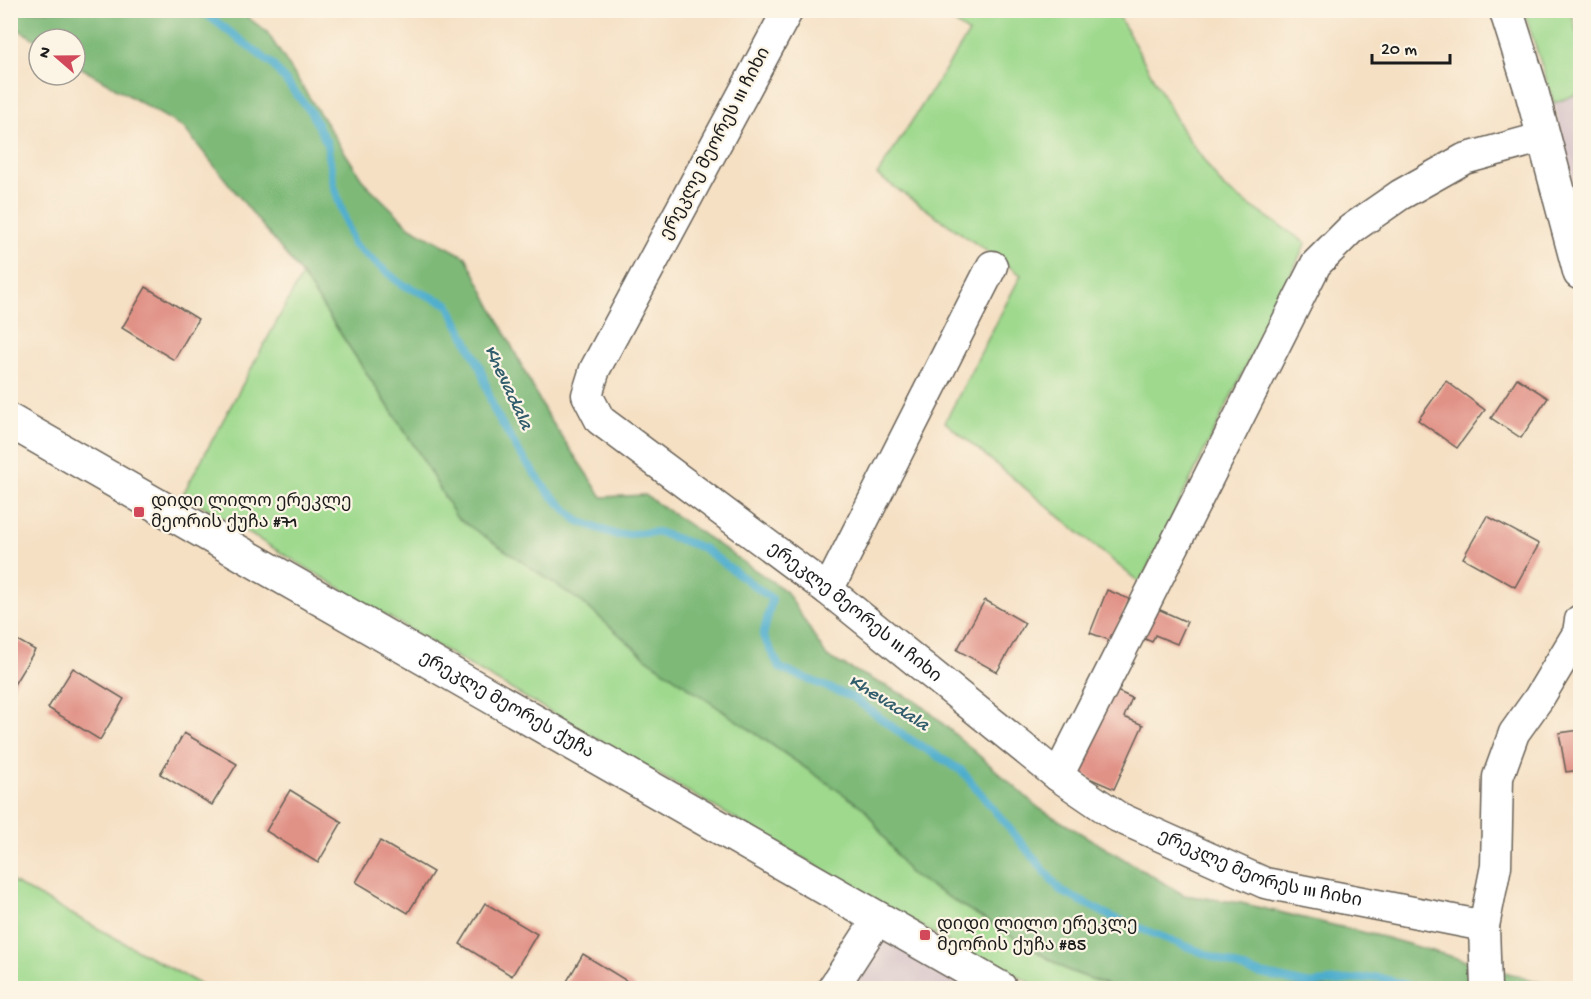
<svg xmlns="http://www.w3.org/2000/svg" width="1591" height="999" font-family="'Gochi Hand','Noto Sans Georgian',sans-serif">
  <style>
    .industrial { fill: #d2bec5 }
    .green { fill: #9ed98d; stroke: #5d7a54; stroke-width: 1.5 }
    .forest { fill: #7eb978; stroke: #4d6a4a; stroke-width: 1.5 }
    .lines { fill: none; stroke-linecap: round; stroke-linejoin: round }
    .stream { stroke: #4eadcd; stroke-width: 8 }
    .building { fill: #e19287 }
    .street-casing { stroke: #686157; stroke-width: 33 }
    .secondary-casing { stroke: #686157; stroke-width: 36 }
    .street { stroke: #fff; stroke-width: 30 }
    .secondary { stroke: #fff; stroke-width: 33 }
    .poi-dot { fill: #d1495b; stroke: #fcf5e5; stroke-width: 2 }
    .labels { text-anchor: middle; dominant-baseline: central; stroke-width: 4.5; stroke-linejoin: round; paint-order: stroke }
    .street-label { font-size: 18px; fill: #1c1c1c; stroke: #fcf5e5 }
    .poi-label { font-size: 18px; fill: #1c1c1c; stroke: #fcf5e5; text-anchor: start }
    .water-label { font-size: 20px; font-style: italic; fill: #325d6c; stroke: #fcf5e5 }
  </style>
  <rect width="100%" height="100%" fill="#fcf5e5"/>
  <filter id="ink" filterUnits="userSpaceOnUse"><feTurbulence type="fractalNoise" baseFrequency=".0167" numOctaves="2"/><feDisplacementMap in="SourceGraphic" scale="12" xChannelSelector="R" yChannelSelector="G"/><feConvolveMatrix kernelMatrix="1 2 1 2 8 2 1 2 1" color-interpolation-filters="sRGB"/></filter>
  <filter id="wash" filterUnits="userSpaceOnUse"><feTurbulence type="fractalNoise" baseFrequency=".008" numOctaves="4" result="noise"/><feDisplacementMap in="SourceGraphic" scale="24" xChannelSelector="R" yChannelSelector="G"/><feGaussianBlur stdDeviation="1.35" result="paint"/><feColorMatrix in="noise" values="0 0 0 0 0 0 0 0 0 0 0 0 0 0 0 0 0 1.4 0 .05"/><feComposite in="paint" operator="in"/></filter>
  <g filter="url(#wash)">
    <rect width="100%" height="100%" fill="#f5e0c4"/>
    <g class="industrial">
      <path d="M1580,93V214L1554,103Z"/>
      <path d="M880,937L972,988H847Z"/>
    </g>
    <g class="green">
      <path d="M938,11H1116L1184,133L1224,188L1306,243L1140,583L945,422L1021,275L877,175L969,33Z"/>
      <path d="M1524,11H1571L1580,44V93L1554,103Z"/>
      <path d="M302,275L419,453L457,517L583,603L646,658L865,809L909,873L1067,970L1116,988H1042L955,946L464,662L183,494Z"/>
      <path d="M10,881H11L207,988H11Z"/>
    </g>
    <path class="forest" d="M11,11H239L267,32L364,182L410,227L466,257L546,413L602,497L645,495L786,591L827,657L918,702L1040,809L1184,895L1241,903L1387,938L1560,988H1116L1067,970L909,873L865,809L646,658L583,603L456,517L419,453L302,275L184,128L75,64V39H39V42L11,25Z"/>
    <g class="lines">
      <path class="stream" d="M201,10L272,64L310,111L327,143L334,186L353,244L401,284L448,304L480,367L494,410L519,452L548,492L578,521L617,535L658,532L703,548L772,599L763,636L780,668L854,698L903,735L962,771L1061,891L1114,918L1252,972L1306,984L1378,977L1418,988"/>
    </g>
    <g id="blocks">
      <g class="building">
        <path d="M146,287L198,319L174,360L122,328Z"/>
        <path d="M1517,378L1548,398L1521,438L1491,418Z"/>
        <path d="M1446,381L1485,410L1457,448L1418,420Z"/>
        <path d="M1487,516L1539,544L1515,587L1463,558Z"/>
        <path d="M1107,590L1129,599L1112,641L1090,633Z"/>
        <path d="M985,600L1025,623L997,672L957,650Z"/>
        <path d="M1149,605L1187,622L1177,644L1155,635L1152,642L1136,635Z"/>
        <path d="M10,636L35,650L10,691Z"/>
        <path d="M73,668L124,699L100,740L48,708Z"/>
        <path d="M1108,687L1132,698L1124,717L1143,725L1114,789L1071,770Z"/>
        <path d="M1580,730V770L1566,772L1559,733Z"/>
        <path d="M184,733L237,764L212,805L160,774Z"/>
        <path d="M290,790L342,822L318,863L266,831Z"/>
        <path d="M380,841L433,872L408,913L356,882Z"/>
        <path d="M485,903L537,934L512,976L460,944Z"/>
        <path d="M583,954L635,986L634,988H563Z"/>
      </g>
    </g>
  </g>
  <g filter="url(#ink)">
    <use href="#blocks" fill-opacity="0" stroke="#686157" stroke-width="1.5"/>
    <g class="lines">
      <g class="street-casing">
        <g id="street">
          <path id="s1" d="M788,10L595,369L587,395L600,420L828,590L1058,776L1118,817L1265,883L1484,926"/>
          <path d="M828,590L992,266"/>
          <path d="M1058,776L1316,264L1351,229L1400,195L1464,159L1544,137"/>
          <path d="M833,988L877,920"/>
          <path d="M1486,988L1484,926L1496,866L1498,777L1514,733L1539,698L1578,633L1580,620"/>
        </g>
      </g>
      <g class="secondary-casing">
        <g id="secondary">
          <path d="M1506,10L1531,89L1580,273"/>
          <path id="s2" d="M10,421L1000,988"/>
        </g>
      </g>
      <use href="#street" class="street"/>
      <use href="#secondary" class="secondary"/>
    </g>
  </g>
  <g class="poi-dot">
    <rect x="133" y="506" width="12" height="12" rx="3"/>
    <rect x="919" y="929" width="12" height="12" rx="3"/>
  </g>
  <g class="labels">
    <g class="street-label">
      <text transform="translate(716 144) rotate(-62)">ერეკლე მეორეს III ჩიხი</text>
      <text stroke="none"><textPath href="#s1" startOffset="782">ერეკლე მეორეს III ჩიხი</textPath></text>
      <text stroke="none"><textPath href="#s2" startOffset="572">ერეკლე მეორეს ქუჩა</textPath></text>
      <text stroke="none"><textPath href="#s1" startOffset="1268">ერეკლე მეორეს III ჩიხი</textPath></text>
    </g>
    <g class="poi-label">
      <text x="151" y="502">დიდი ლილო ერეკლე<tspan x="151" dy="21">მეორის ქუჩა #71</tspan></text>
      <text x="937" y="925">დიდი ლილო ერეკლე<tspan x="937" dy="21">მეორის ქუჩა #85</tspan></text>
    </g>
    <g class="water-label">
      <text transform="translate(507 388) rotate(65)">Khevadala</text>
      <text transform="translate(888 704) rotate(32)">Khevadala</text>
    </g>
  </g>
  <rect width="1591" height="999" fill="none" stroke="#fcf5e5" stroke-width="36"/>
  <g transform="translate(57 57) rotate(290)"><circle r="28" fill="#fcf5e5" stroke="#a29e95" stroke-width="1.5"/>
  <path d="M0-4.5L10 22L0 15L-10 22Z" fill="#d1495b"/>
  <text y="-9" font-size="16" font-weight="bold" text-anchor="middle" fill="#1c1c1c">N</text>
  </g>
  <path d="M1372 54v9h78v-9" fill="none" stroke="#1c1c1c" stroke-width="3"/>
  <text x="1381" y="54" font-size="18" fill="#1c1c1c" stroke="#fcf5e5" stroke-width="4.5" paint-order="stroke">20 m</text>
</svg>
